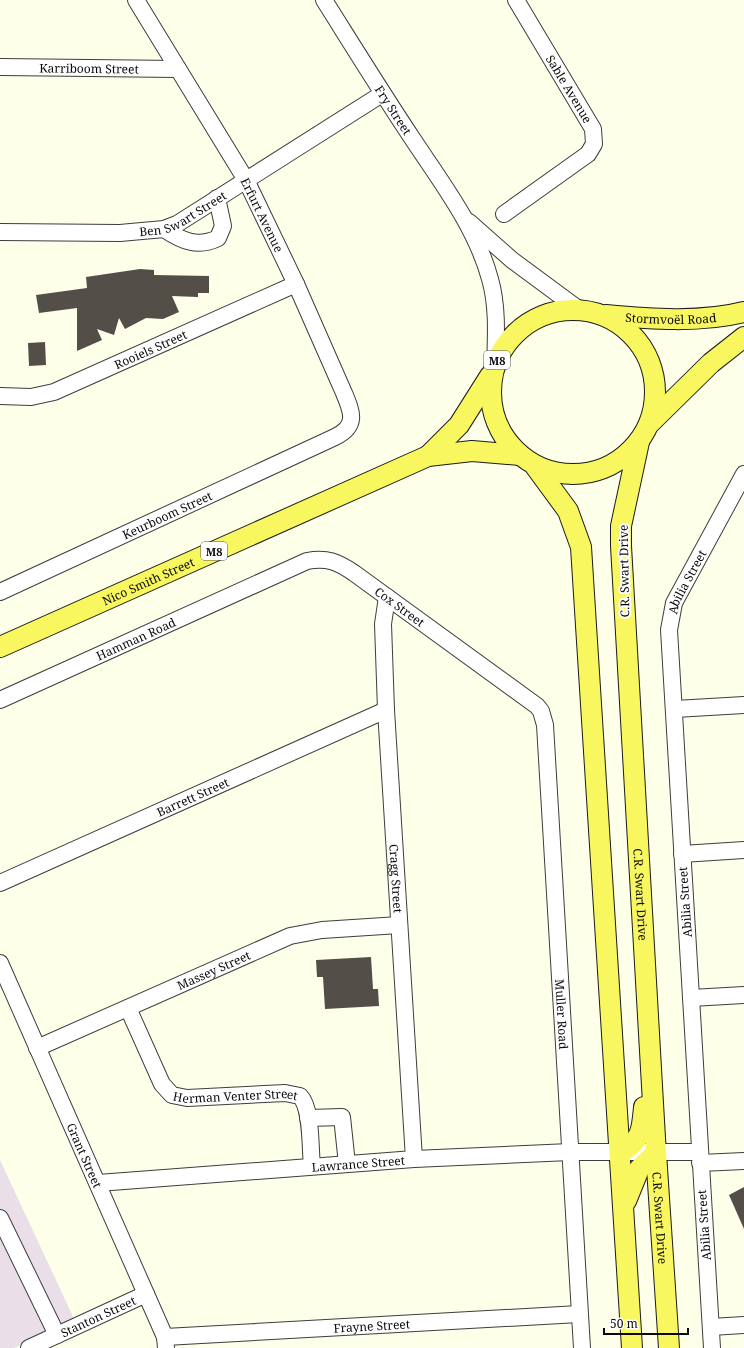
<svg xmlns="http://www.w3.org/2000/svg" width="744" height="1348" font-family="'Noto Serif',serif">
  <style>
    .industrial { fill: #eadee8 }
    .building { fill: #534e47 }
    .lines { fill: none; stroke-linecap: round; stroke-linejoin: round }
    .minor-casing { stroke: #3d3d3d; stroke-width: 18 }
    .major-casing { stroke: #1b1b1b; stroke-width: 22 }
    .minor { stroke: #fff; stroke-width: 16 }
    .major { stroke: #f8f75f; stroke-width: 20 }
    .labels { text-anchor: middle; dominant-baseline: central; stroke-width: 4; stroke-linejoin: round; paint-order: stroke }
    .shield { fill: #fff; stroke: #545454; stroke-width: 1 }
    .shield-label { font-size: 11px; font-weight: bold; fill: #0a0a0a }
    .street-label { font-size: 12px; fill: #0a0a0a; stroke: #fff }
  </style>
  <rect width="100%" height="100%" fill="#feffe8"/>
  <path class="industrial" d="M0,1160L75,1321L14,1348H0Z"/>
  <g class="building">
    <path d="M140,269L154,270V275L209,276V293H198V297L172,296L179,312L163,319L146,318L125,329L119,318L114,335L97,329L102,340L77,351V308L39,313L36,295L87,288L86,277Z"/>
    <path d="M45,342L46,365L29,366L28,343Z"/>
    <path d="M371,957L373,989H378L379,1006L325,1009L323,977H317L316,960Z"/>
    <path d="M744,1187V1229L729,1195Z"/>
  </g>
  <g class="lines">
    <g class="minor-casing">
      <g id="minor">
        <path id="s1" d="M324,0C353,46 382,93 412,138C441,182 476,227 490,279C498,307 496,337 495,366"/>
        <path id="s2" d="M0,67L178,69"/>
        <path d="M504,214L588,154L594,144L593,129L516,0"/>
        <path d="M469,222L512,260L581,311"/>
        <path d="M164,229C182,241 198,248 218,238L223,226L217,198"/>
        <path id="s3" d="M0,232L120,233L164,229L177,224L382,94"/>
        <path id="s4" d="M0,396L31,397L54,392L296,284"/>
        <path id="s5" d="M0,592L335,437C358,426 352,412 344,393L296,284L246,180L136,0"/>
        <path id="s6" d="M387,597L383,624L386,710L414,1159"/>
        <path id="s7" d="M0,700L307,561C327,557 338,562 354,573L537,706L541,711L545,725L582,1348"/>
        <path d="M675,709L744,705"/>
        <path d="M682,854L744,850"/>
        <path id="s8" d="M0,883L386,710"/>
        <path id="s9" d="M0,963L146,1294L165,1337L166,1348"/>
        <path d="M691,998L744,995"/>
        <path id="s10" d="M128,1008L162,1084L172,1095L187,1098L285,1093L300,1096C312,1108 310,1149 312,1166"/>
        <path id="s11" d="M37,1048L290,936L322,930L399,925"/>
        <path d="M308,1118L342,1117L347,1164"/>
        <path d="M700,1163L744,1161"/>
        <path id="s12" d="M98,1183L414,1159L570,1152H700"/>
        <path d="M0,1218L57,1335"/>
        <path d="M711,1327L744,1325"/>
        <path id="s13" d="M165,1337L579,1314"/>
        <path id="s14" d="M29,1348L146,1294"/>
        <path id="s15" d="M712,1348L669,630L674,603L744,474"/>
      </g>
    </g>
    <g class="major-casing">
      <g id="major">
        <circle cx="573" cy="392" r="82"/>
        <path id="s16" d="M606,315C649,319 702,323 744,312"/>
        <path d="M650,423L711,363L744,337"/>
        <path id="s17" d="M639,442L621,526V546L655,1138L669,1348"/>
        <path d="M428,456L459,425L490,376"/>
        <path d="M535,466L568,511L581,547L632,1348"/>
        <path id="s18" d="M0,647L428,456L472,451L520,455"/>
        <path d="M620,1153C642,1140 642,1130 644,1107"/>
        <path d="M626,1201L639,1169L656,1153"/>
      </g>
    </g>
    <use href="#minor" class="minor"/>
    <use href="#major" class="major"/>
  </g>
  <g class="labels">
    <g class="shield">
      <rect x="484" y="351" width="26" height="18" rx="3"/>
      <rect x="201" y="542" width="26" height="18" rx="3"/>
    </g>
    <g class="shield-label">
      <text x="497" y="360">M8</text>
      <text x="214" y="551">M8</text>
    </g>
    <g class="street-label">
      <text stroke="none"><textPath href="#s2" startOffset="89">Karriboom Street</textPath></text>
      <text transform="translate(569 89) rotate(59)">Sable Avenue</text>
      <text stroke="none"><textPath href="#s1" startOffset="130">Fry Street</textPath></text>
      <text stroke="none"><textPath href="#s3" startOffset="187">Ben Swart Street</textPath></text>
      <text transform="translate(262 215) rotate(64)">Erfurt Avenue</text>
      <text stroke="none"><textPath href="#s16" startOffset="65">Stormvoël Road</textPath></text>
      <text stroke="none"><textPath href="#s4" startOffset="160">Rooiels Street</textPath></text>
      <text stroke="none"><textPath href="#s5" startOffset="184">Keurboom Street</textPath></text>
      <text transform="translate(624 571) rotate(-91)">C.R. Swart Drive</text>
      <text stroke="none"><textPath href="#s18" startOffset="162">Nico Smith Street</textPath></text>
      <text stroke="none"><textPath href="#s15" startOffset="771">Abilia Street</textPath></text>
      <text stroke="none"><textPath href="#s7" startOffset="444">Cox Street</textPath></text>
      <text stroke="none"><textPath href="#s7" startOffset="149">Hamman Road</textPath></text>
      <text stroke="none"><textPath href="#s8" startOffset="211">Barrett Street</textPath></text>
      <text stroke="none"><textPath href="#s6" startOffset="282">Cragg Street</textPath></text>
      <text stroke="none"><textPath href="#s17" startOffset="455">C.R. Swart Drive</textPath></text>
      <text transform="translate(685 902) rotate(-94)">Abilia Street</text>
      <text stroke="none"><textPath href="#s11" startOffset="193">Massey Street</textPath></text>
      <text stroke="none"><textPath href="#s7" startOffset="924">Muller Road</textPath></text>
      <text stroke="none"><textPath href="#s10" startOffset="162">Herman Venter Street</textPath></text>
      <text stroke="none"><textPath href="#s9" startOffset="210">Grant Street</textPath></text>
      <text stroke="none"><textPath href="#s12" startOffset="261">Lawrance Street</textPath></text>
      <text stroke="none"><textPath href="#s17" startOffset="779">C.R. Swart Drive</textPath></text>
      <text transform="translate(704 1225) rotate(-94)">Abilia Street</text>
      <text stroke="none"><textPath href="#s14" startOffset="76">Stanton Street</textPath></text>
      <text stroke="none"><textPath href="#s13" startOffset="207">Frayne Street</textPath></text>
    </g>
  </g>
  <path d="M604 1328v6h84v-6" fill="none" stroke="#0a0a0a" stroke-width="2"/>
  <text x="610" y="1328" font-size="12" fill="#0a0a0a" stroke="#ffffff" stroke-width="3" paint-order="stroke">50 m</text>
</svg>
